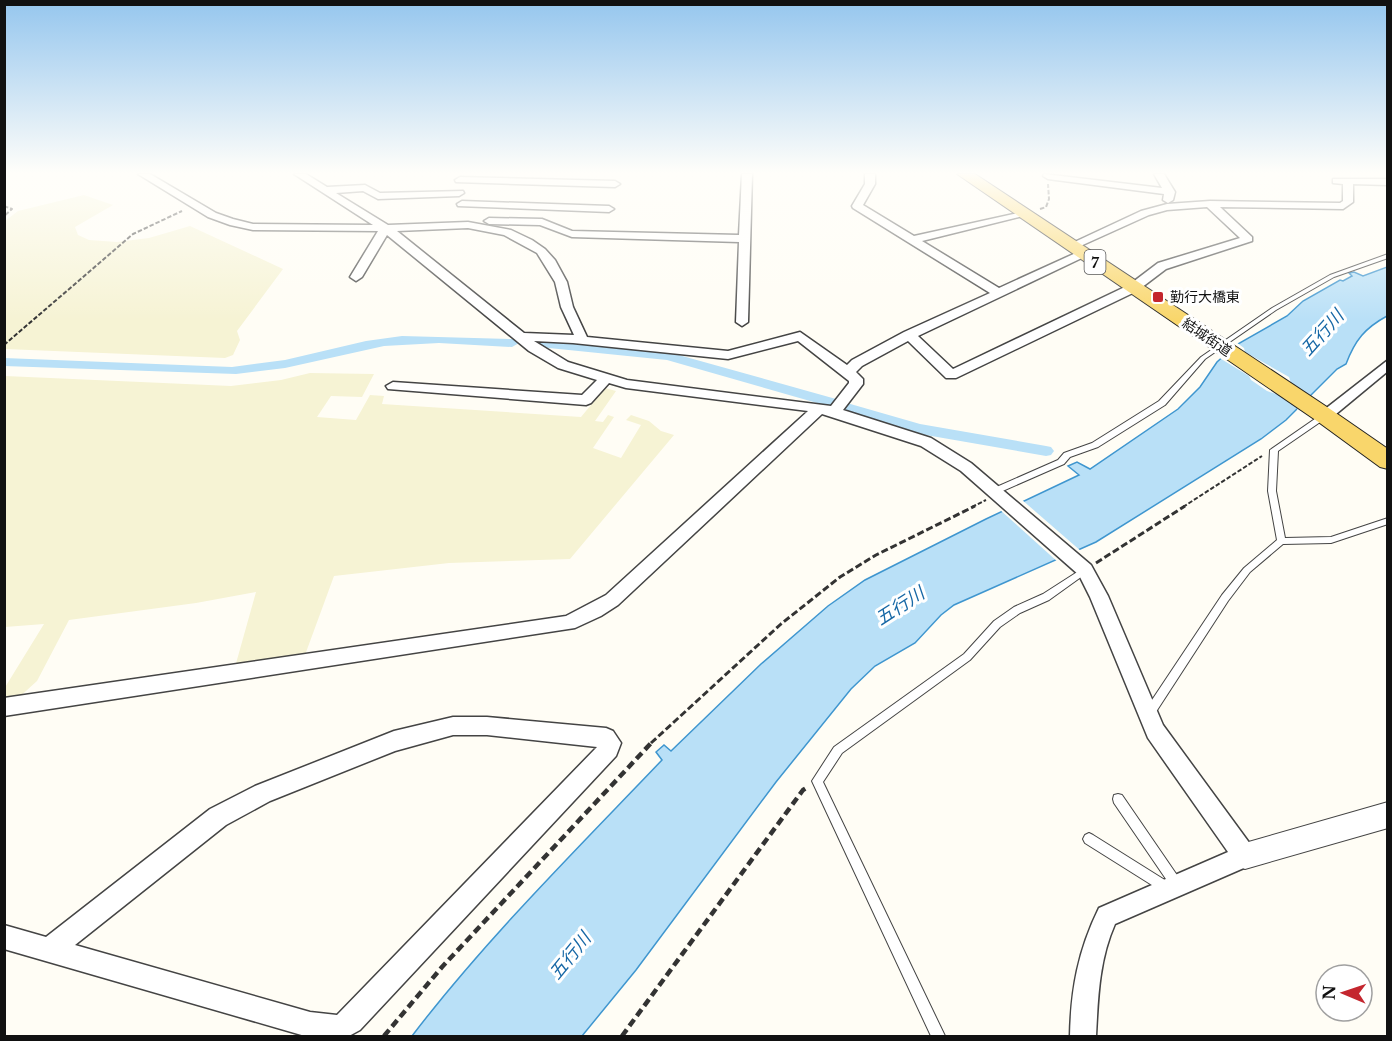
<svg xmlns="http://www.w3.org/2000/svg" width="1392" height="1041" font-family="'Libre Baskerville','Noto Sans JP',serif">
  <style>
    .farmland { fill: #f6f3d4 }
    .water { fill: #b9e0f7; stroke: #3f96cf; stroke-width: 1.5 }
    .pier { fill: #fffdf5 }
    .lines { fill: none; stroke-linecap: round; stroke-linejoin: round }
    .canal { fill: #b9e0f7; fill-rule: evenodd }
    .service-casing { stroke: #444; stroke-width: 2 }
    .minor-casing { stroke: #444; stroke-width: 3 }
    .tertiary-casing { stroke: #444; stroke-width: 2 }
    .primary-casing { stroke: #222; stroke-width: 2 }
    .path-far2 { stroke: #333; stroke-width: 2; stroke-dasharray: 4.5 2; stroke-linecap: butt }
    .path-far1 { stroke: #333; stroke-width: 3; stroke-dasharray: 7 3; stroke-linecap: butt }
    .path { stroke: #333; stroke-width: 4.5; stroke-dasharray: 8 4.5; stroke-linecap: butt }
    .service { fill: #fff; fill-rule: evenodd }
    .minor { fill: #fff; fill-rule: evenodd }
    .tertiary { fill: #fff; fill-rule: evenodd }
    .primary { fill: #f9d66b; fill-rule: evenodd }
    .poi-dot { fill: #c4262e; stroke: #fff; stroke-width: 2 }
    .labels { text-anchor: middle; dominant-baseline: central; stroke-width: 6; stroke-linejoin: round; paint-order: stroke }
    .far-poi-label { font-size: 14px; fill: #111; stroke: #fff; text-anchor: start }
    .far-street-label { font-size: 14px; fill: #111; stroke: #fff }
    .shield { fill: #fff; stroke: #585858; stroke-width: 1.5 }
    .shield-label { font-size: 15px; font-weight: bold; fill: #111 }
    .water-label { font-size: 18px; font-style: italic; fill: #1768a6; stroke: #fff }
  </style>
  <rect width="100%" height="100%" fill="#fffdf5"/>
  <g class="farmland">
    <path d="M84,195L113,205L75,227L78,235L89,240L117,242L149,238L190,226L283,269L237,331L240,340L233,355L225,358L5,349V221L18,211Z"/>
    <path d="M310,373L374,374L362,397L331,396L317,417L356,420L370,395L384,396L382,404L581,417L605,388L616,391L595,421L603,422L608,415L614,417L593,448L621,458L641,425L626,420L631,415L649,421L661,431L674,435L570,559L449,563L334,576L305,655L235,667L256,592L196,603L69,620L37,681L16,700L5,702L4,689L44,624L5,627V376L231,386L281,380Z"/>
  </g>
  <path class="water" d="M1387,267V316C1365,328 1355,340 1346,364L1337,369L1286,420L1261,439L1096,542L954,605L941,615L915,643L875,666L851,689L776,782L636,970L582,1036H412C486,939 578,848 662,760L656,752L664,745L671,751L761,664L828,606L865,580L986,519L1079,475L1068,466L1077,462L1090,469L1178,409L1200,387L1217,362L1236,345L1287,316L1303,301L1340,280L1343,281L1352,276L1349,273L1354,272L1363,276Z"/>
  <g class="pier">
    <path d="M1236,342L1244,348L1245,352L1289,377L1291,383L1313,397L1299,412L1296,407L1279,395L1267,391L1251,380L1249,376L1218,357Z"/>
    <path d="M1021,499L1082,552L1059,563L999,509Z"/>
  </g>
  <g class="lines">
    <g class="canal">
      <path d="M402,336L512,339L519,343L512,347L439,343L384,346L285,368L236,374L4,366V358L232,367L285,360L366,341Z"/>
      <path d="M544,340L668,352L836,399L838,402L831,407L667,360L539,347L537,344L539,341Z"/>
      <path d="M847,403L920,424L1046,446L1051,447L1054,451L1051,455L1046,456L920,434L842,411L840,408Z"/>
    </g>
    <g class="service-casing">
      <g id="service">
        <path d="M1388,254V258L1334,277L1276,310L1205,359L1165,405L1098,447L1070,457L1064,464L998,493H992L991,491L992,489L1058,460L1064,453L1092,443L1159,401L1201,357L1272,308L1330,275Z"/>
        <path d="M1322,414H1328L1329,416L1278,451L1276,491L1285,538L1331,537L1388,518V524L1331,543L1283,544L1250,572L1228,601L1152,718L1148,720L1144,718L1143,715L1144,712L1222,595L1244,568L1277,540L1268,491L1270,450Z"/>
        <path d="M1085,567L1088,568L1089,570L1088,572L1049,600L1020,613L1000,627L970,660L842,753L823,782L945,1036H931L812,781L834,747L964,654L994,621L1014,607L1043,594Z"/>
        <path d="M1118,794L1122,795L1181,881L1183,885L1181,889L1177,891L1173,889L1171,892L1167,894L1163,892L1085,843L1083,839L1085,835L1089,833L1093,835L1168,882L1114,803L1113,799L1114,795Z"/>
      </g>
    </g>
    <g class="minor-casing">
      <g id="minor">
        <path d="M138,174H150L216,213L233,219L253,224L373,225L294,174H306L327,187L365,185L380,193L463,191L464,193L459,196L378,199L363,191L336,193L388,225L468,222L511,230L532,240L545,249L555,260L567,282L573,307L587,337L728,351L800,332L847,365L852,360L904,332L990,293L853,208L852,206L865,184V174H875V184L863,205L914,236L1027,211V215L922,241L999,288L1078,252H1086V256L918,336L953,369L1129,285L1158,263L1240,238L1207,207L1167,210L1149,215L1076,248L1072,249L1066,246L1141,211L1167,204L1210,201L1340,203L1343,201V184L1333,183V179H1388V185L1353,184V202L1343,209L1220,207L1252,237V241L1166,269L1137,291L956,378H946L908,341L862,366L856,372L863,379V384L843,410L931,438L971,463L1091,565L1108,596L1163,725L1253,848L1256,856L1253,864L1115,924C1099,960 1098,998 1096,1036H1070C1071,989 1078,951 1099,908L1228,852L1148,738L1090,597L1079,575L961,471L921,446L822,414L618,605L601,616L575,628L4,716V698L566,616L606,595L808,411L626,388L609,383L591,403L586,405L388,389L386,386L393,382L582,395L597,380L558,368L529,351L387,235L362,277L356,281L350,277L378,231L253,230L230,225L208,217ZM468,228L504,235L537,253L555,282L561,307L574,335L524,333L397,231ZM534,341L573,343L728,359L798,341L849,381V383L831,406L627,380L568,362Z"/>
        <path d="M742,174H752L748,322L742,326L736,322L739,242L572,237L540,225L489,224L484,221L489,218L542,219L572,231L739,235Z"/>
        <path d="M1044,174L1162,188L1154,174H1164L1175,192L1173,200L1168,203L1163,200L1164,194L1048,179L1043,176Z"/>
        <path d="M460,177L615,181L620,184L615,187L456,182L455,180Z"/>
        <path d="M462,201L609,206L614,209L609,212L458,206L457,204Z"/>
        <path d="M1388,360V371L1330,419H1320L1318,416L1320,413Z"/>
        <path d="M453,717H487L606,728L613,731L621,743L616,756L360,1030L349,1036H305L4,949V925L46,937L210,809L255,786L394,731ZM453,735H487L597,747L337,1015L310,1012L75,945L226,825L270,801L395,751Z"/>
      </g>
    </g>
    <g class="tertiary-casing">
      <path id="tertiary" d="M1388,802V828L1245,869L1236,865L1232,856L1236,847L1245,843Z"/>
    </g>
    <g class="primary-casing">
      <path id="primary" d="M957,174H975L1333,411L1388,449V469L1380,467L1317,421Z"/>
    </g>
    <g class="path-far2">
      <path d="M4,206L12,209L4,216"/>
      <path d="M1040,209L1046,207L1049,199L1048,184"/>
      <path d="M4,345L133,234L182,211"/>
      <path d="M972,507L986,500"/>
      <path d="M1183,507L1262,456"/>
    </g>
    <g class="path-far1">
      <path d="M1096,563L1185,506"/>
      <path d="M651,743L781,624L840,577L876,555L975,506"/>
    </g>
    <g class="path">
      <path d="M384,1036L442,967L653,741"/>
      <path d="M622,1036L803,790L808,787"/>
    </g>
    <use href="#service" class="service"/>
    <use href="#minor" class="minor"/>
    <use href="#tertiary" class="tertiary"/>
    <use href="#primary" class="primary"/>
  </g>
  <linearGradient id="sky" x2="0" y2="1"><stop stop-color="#95c6ee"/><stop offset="0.54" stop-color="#fffefa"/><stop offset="1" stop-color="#fffefa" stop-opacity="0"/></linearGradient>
  <rect width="1392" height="320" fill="url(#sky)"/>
  <rect class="poi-dot" x="1152" y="291" width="12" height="12" rx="3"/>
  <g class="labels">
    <g class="far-poi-label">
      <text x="1170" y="297">勤行大橋東</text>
    </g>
    <g class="far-street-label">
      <text transform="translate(1207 337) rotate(34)">結城街道</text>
    </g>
    <rect class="shield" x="1084.5" y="250" width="21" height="24" rx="4.5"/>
    <g class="shield-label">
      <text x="1095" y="262">7</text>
    </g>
    <g class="water-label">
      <text transform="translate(1322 333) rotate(-48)">五行川</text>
      <text transform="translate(900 606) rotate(-33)">五行川</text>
      <text transform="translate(570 956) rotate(-51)">五行川</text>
    </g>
  </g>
  <rect width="1392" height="1041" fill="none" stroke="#111111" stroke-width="12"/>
  <g transform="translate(1344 993) rotate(272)"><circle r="28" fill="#ffffff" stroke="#a0a0a0" stroke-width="1.5"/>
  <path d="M0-4.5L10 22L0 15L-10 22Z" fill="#c4262e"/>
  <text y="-9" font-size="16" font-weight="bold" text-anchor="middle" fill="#111111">N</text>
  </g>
</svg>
